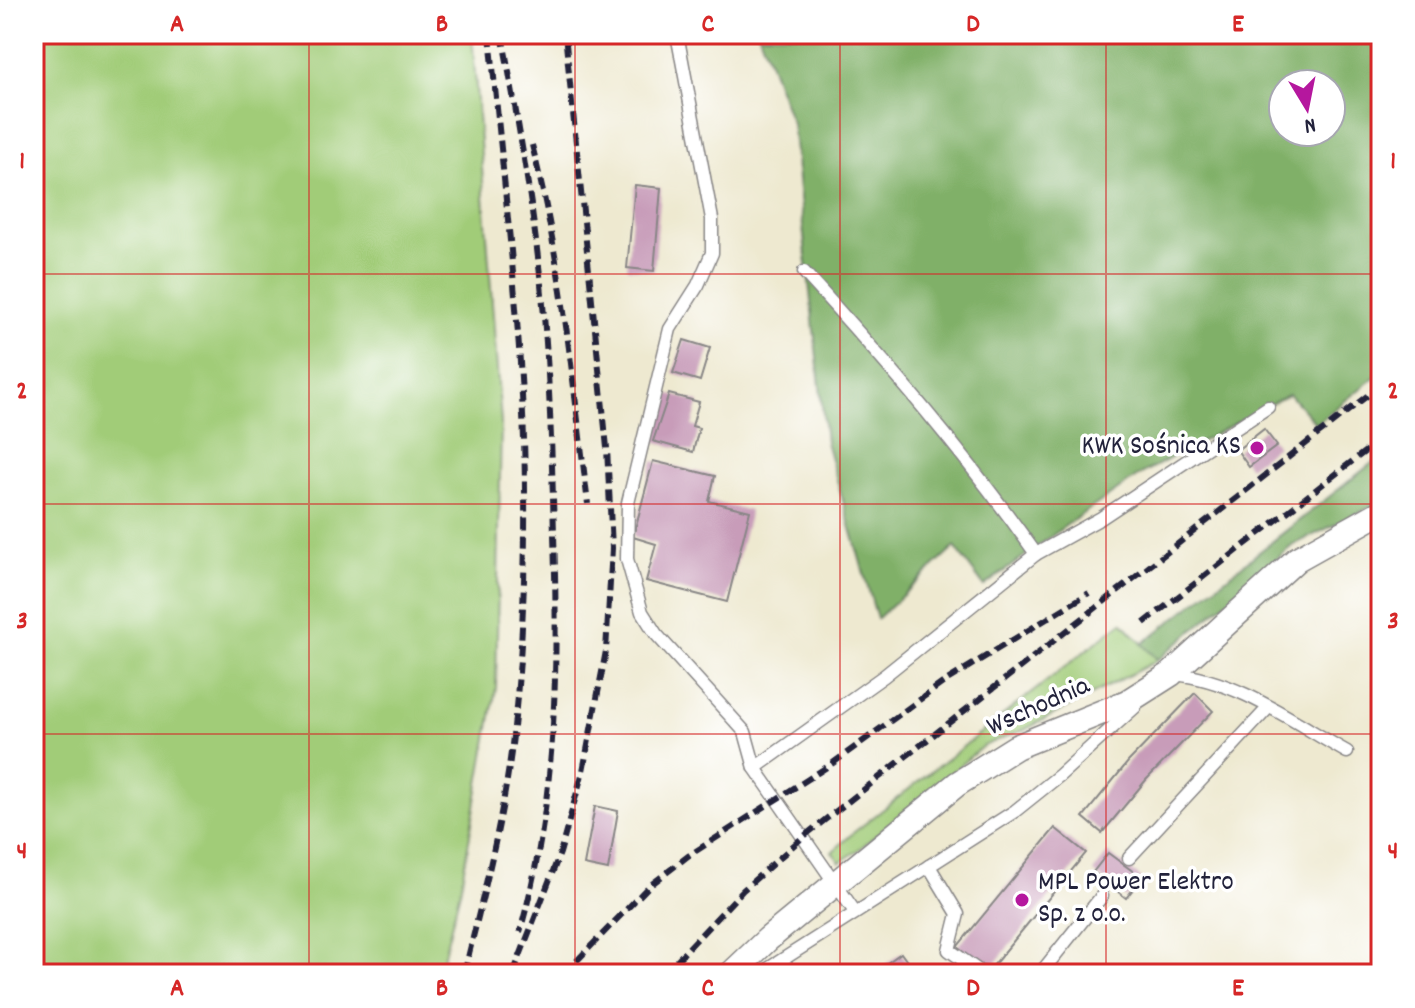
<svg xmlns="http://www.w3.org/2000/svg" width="1415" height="1008" font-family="Dekko,sans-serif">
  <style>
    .green { fill: #a1cc78; stroke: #62775a; stroke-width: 2 }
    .forest { fill: #80b068; stroke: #516952; stroke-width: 2; fill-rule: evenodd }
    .building { fill: #c89cb9 }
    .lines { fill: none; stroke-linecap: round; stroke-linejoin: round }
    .service-casing { stroke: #888686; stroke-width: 15 }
    .minor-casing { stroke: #888686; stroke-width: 27 }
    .service { stroke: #fff; stroke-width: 12 }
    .minor { stroke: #fff; stroke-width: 24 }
    .rail { stroke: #22223b; stroke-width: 6; stroke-dasharray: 12 6; stroke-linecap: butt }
    .grid { fill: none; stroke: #d62828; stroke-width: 2; stroke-opacity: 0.55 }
    .poi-dot { fill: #b5179e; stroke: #fff; stroke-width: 3 }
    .labels { text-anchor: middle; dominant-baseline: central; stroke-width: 7; stroke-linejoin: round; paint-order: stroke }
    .poi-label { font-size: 28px; fill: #22223b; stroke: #fff; text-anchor: end }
    .street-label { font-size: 28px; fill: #22223b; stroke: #fff }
    .neatline { fill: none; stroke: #d62828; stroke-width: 3 }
    .grid-label { font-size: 26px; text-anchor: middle; font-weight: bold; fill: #d62828 }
  </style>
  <rect width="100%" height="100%" fill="#fff"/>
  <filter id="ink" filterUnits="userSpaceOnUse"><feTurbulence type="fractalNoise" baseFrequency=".0125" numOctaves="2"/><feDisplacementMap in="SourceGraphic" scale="16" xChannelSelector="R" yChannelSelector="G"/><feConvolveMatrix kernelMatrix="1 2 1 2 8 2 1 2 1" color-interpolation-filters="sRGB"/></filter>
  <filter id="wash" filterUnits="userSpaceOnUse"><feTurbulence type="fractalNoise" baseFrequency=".006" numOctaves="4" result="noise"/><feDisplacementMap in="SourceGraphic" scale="32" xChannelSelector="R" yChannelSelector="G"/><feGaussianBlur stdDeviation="1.8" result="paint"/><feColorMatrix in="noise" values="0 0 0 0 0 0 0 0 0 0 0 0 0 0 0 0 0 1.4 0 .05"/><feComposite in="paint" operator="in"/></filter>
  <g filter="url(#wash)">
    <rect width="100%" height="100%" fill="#eee9d0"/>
    <g class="green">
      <path d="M34,34H472L501,423L496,688L460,891L439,974H34Z"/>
      <path d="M1122,622L1158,660L1026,729L983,746L857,851L840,862L832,852L853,833Z"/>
    </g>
    <g class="forest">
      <path d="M759,34H1381V372L1316,424L1289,394L1141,474L1068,524L984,586L955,547L877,619L826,442L792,124ZM1283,84H1331V132H1283Z"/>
      <path d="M1381,456V502L1293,545L1158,660L1142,644Z"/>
    </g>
    <g id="blocks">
      <g class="building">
        <path d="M635,185L661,188L654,271L627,268Z"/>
        <path d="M684,340L710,348L700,381L673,373Z"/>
        <path d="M669,394L699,402L692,426L699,428L693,452L653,441Z"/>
        <path d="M1264,429L1277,446L1249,467L1237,450Z"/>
        <path d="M653,461L715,476L709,501L750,511L727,602L646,581L656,544L633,537Z"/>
        <path d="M1195,693L1213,711L1146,780L1102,833L1083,817L1128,762Z"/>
        <path d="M595,806L618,811L608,870L584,865Z"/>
        <path d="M1055,828L1086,853L988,972L957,947Z"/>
        <path d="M1108,853L1142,878L1126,898L1093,872Z"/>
        <path d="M901,953L916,974H872Z"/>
      </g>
    </g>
  </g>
  <g filter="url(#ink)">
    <use href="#blocks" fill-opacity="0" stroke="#888686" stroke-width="2"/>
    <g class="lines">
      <g class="service-casing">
        <g id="service">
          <path d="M677,34L712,219V253L698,285L670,329L628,503L627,559L642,612L656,634L745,732L755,768L855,912"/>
          <path d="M804,272C888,364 964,452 1036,554"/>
          <path d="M1173,674C1236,679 1292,721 1347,752"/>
          <path d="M755,768L884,676L1036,554L1101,518L1268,407"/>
          <path d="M1129,858L1268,708"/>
          <path d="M929,866L958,914L949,950L983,974"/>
          <path d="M760,974L1015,811L1060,775L1135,707"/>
          <path d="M1040,974L1102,896"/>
        </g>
      </g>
      <g class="minor-casing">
        <path id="minor" d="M731,974L768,939L957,784L1016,747L1127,702L1171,674L1297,559L1381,512"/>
      </g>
      <use href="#service" class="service"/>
      <use href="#minor" class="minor"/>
      <g class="rail">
        <path d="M502,34C519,127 536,221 544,316C550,389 552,462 554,534C558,671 557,799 520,932"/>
        <path d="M532,145C562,263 573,383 588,504"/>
        <path d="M1144,623L1381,439"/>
        <path d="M464,974C483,896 504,816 513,736C524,638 527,538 524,439C519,304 502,169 490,34"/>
        <path d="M513,974L560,853L583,771L606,651L612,548L607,448L565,34"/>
        <path d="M564,974L648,887L688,856L833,763L944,682L1089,593"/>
        <path d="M664,974L743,890L803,837L1381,385"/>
      </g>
    </g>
  </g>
  <path class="grid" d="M309,34V974M575,34V974M840,34V974M1106,34V974M34,274H1381M34,504H1381M34,734H1381"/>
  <g class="poi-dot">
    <circle cx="1257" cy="448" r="8"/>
    <circle cx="1022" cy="900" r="8"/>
  </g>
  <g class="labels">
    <g class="poi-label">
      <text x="1241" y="448">KWK Sośnica KS</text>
      <text x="1038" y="884" text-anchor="start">MPL Power Elektro<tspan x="1038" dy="32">Sp. z o.o.</tspan></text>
    </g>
    <g class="street-label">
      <text transform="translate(1039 708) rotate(-24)">Wschodnia</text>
    </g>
  </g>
  <rect width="1415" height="1008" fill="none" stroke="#fff" stroke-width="88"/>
  <g transform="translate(1307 108) rotate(170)"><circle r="38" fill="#ffffff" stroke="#a7a7b1" stroke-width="2"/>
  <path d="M0-6L14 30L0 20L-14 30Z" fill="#b5179e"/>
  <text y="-12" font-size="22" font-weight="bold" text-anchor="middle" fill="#22223b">N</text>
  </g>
  <rect x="44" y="44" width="1327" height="920" class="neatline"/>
  <g class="grid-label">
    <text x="177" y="31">A</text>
    <text x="442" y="31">B</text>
    <text x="708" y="31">C</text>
    <text x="973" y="31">D</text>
    <text x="1238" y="31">E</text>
    <text x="22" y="168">1</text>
    <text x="1393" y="168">1</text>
    <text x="22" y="398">2</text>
    <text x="1393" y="398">2</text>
    <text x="22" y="628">3</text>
    <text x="1393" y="628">3</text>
    <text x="22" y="858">4</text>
    <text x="1393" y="858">4</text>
    <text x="177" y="995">A</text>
    <text x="442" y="995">B</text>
    <text x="708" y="995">C</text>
    <text x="973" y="995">D</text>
    <text x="1238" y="995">E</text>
  </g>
</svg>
